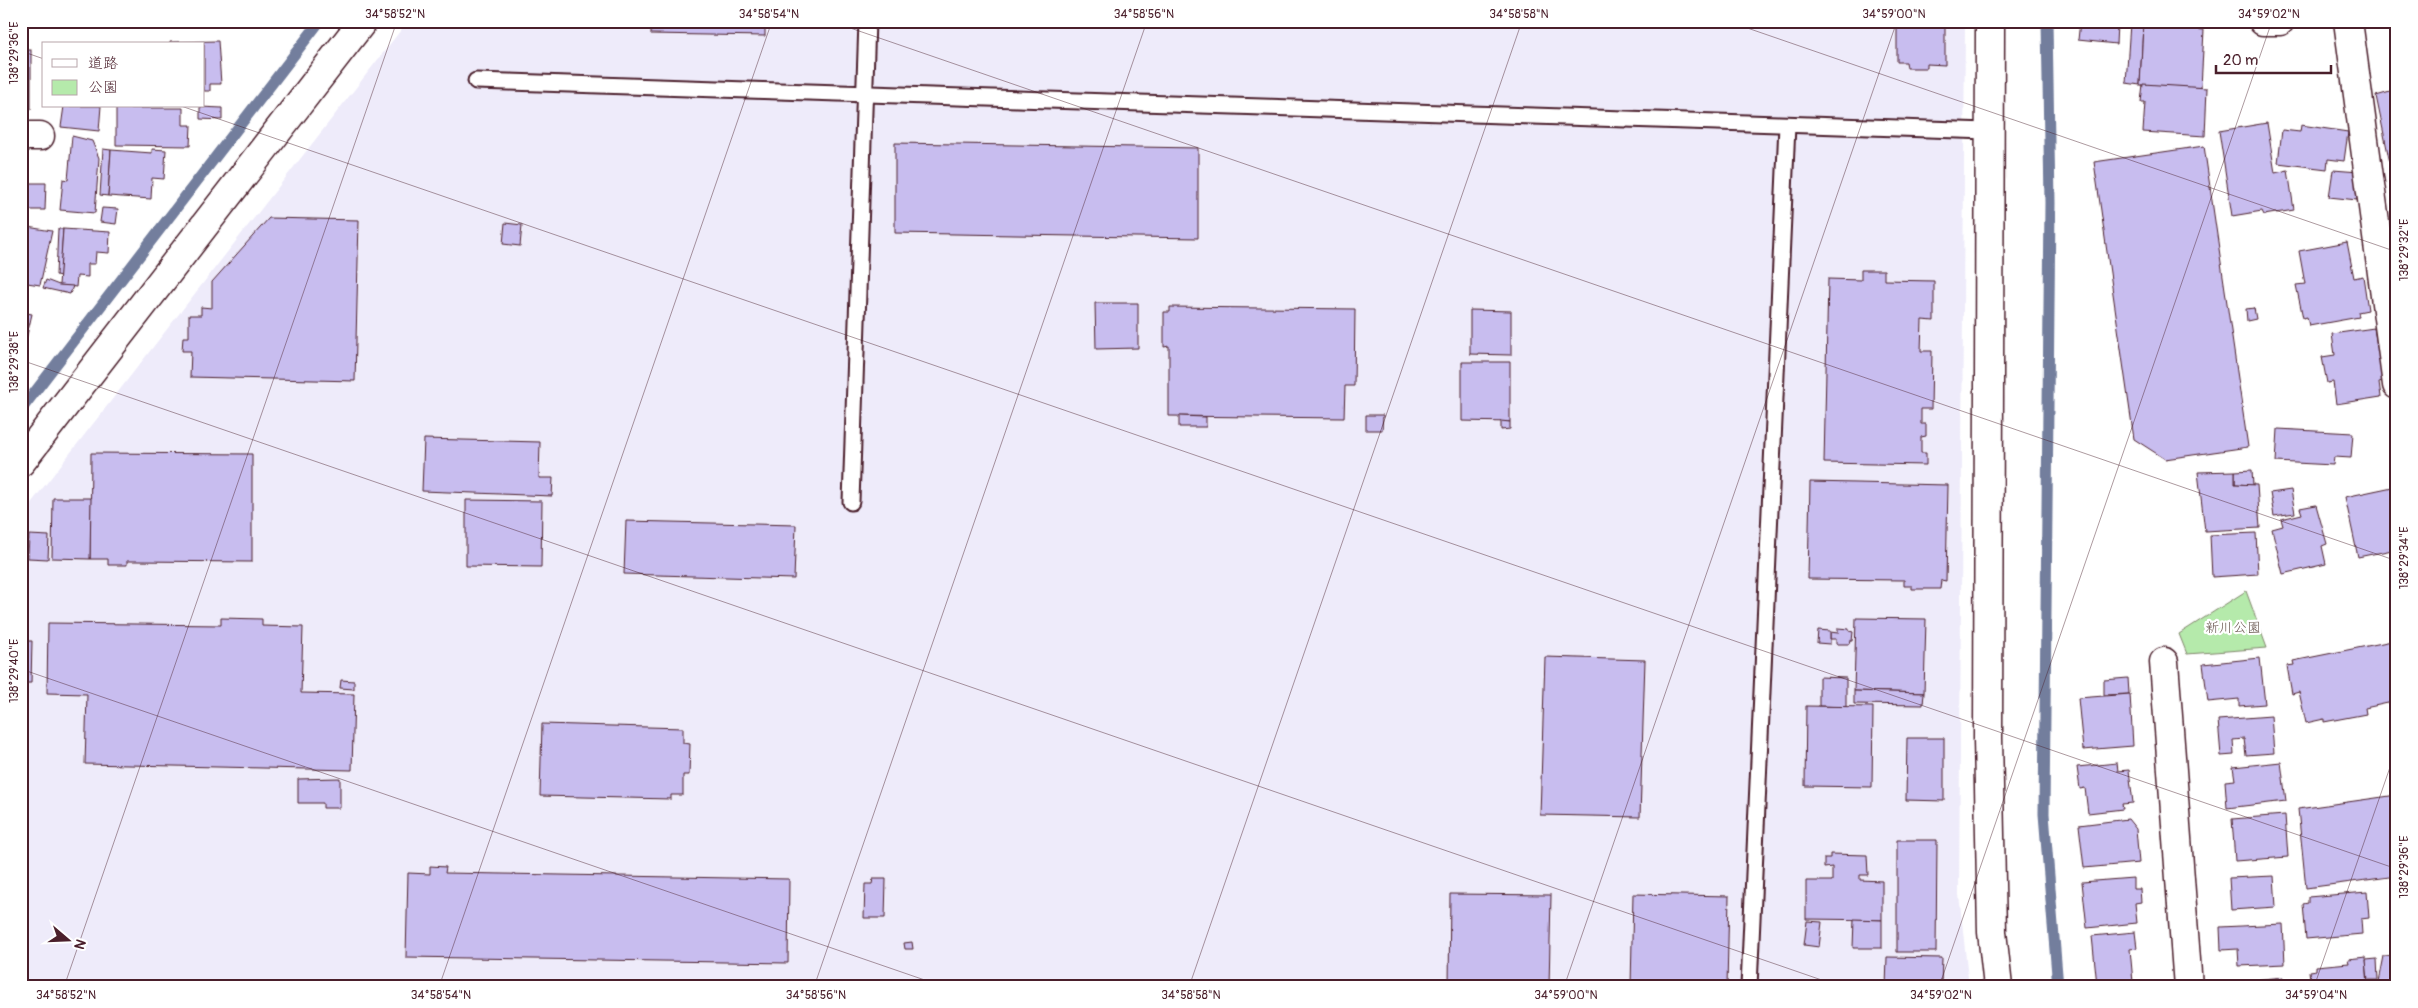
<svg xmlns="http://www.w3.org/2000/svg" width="2418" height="1008" font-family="Pangolin,'Klee One',sans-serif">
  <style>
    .built { fill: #eeebfa }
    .green { fill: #b5eaab; stroke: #80846b }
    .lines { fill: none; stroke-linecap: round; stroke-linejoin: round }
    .stream { stroke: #737e9d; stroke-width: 11 }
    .building { fill: #c8bdef; stroke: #4a1f2b }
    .service-casing { stroke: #4a1f2b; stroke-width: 19 }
    .minor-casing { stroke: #4a1f2b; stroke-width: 31 }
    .tertiary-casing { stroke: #4a1f2b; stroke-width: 31 }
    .service { stroke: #fff; stroke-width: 15 }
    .minor { stroke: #fff; stroke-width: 28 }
    .tertiary { stroke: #fff; stroke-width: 28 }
    .ticks { fill: none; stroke: #4a1f2b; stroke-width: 1; stroke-opacity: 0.45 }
    .labels { text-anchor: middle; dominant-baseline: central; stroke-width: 4.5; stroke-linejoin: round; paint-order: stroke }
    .park-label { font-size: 14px; fill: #65524b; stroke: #fff }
    .neatline { fill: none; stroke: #4a1f2b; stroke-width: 2 }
    .ticks-label { font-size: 12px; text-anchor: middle; fill: #4a1f2b }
  </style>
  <rect width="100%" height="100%" fill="#fff"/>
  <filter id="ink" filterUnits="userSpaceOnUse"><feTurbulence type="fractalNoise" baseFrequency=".02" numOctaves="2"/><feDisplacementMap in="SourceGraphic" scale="10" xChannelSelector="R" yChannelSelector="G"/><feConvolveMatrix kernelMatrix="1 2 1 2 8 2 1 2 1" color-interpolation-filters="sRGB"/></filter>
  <g filter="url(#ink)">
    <path class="built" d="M408,21H1965L1959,894L1969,987H21V516Z"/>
    <path class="green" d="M2246,591L2267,648L2187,654L2179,634Z"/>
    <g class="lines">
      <g class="stream">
        <path d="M2047,21L2050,203L2044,814L2058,987"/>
        <path d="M21,410L320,21"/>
      </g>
    </g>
    <g class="building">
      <path d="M651,21H765V36L651,34Z"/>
      <path d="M921,21H1009V25L921,22Z"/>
      <path d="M1897,21H1945V65L1927,64V68H1907L1906,62H1897Z"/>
      <path d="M2080,21L2117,24L2116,44L2078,40Z"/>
      <path d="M2130,23L2143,25L2140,85L2126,83Z"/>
      <path d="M2143,25L2204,30L2201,88L2140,85Z"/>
      <path d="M218,41L221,84H210V91H204V44H170V42Z"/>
      <rect x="21" y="50" width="10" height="59"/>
      <path d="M2143,84L2207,88L2205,136L2143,132L2145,102H2141Z"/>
      <path d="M2397,90V197L2376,96Z"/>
      <path d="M64,106H101L99,131L61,127Z"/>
      <path d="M200,107L222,108V120L200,119Z"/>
      <path d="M116,108H183V125H191L190,146L116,145Z"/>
      <path d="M2267,123L2275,173L2288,170L2294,210L2264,215L2262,211L2232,216L2219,131Z"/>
      <path d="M2301,125L2348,132L2344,161L2328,159L2327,169L2278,163L2282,130L2300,132Z"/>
      <path d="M72,136L92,141L99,158L95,213L60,210L63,179L68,180Z"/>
      <path d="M895,143L1198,148V238L895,233Z"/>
      <path d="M2204,146L2248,447L2165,459L2134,439L2094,162Z"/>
      <path d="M103,149L111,150L108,196L100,195Z"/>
      <path d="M152,149L166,150L164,179L152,178L151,199L108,196L111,150L152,153Z"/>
      <path d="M2333,170L2359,172L2357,200L2329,197Z"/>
      <path d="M21,183H46L45,210H21Z"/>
      <path d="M102,208L118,209L116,224L100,222Z"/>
      <path d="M269,218L359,220L355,381L190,377L191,351H182L183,337H189V315H201V307L212,308V282Z"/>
      <path d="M505,223L522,225L520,246L503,244Z"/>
      <path d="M21,226L52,231L40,285L21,282L24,251L21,250Z"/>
      <path d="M58,229H63L60,276L56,275Z"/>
      <path d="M63,229L110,232L109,253L96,252L95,264H88V277L77,276L76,287L59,285Z"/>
      <path d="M2347,242L2354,278L2363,276L2368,310L2358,312L2359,317L2309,326L2307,317L2303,318L2296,285L2305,284L2299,251Z"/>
      <path d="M1861,270H1884V280L1934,281V321L1922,320L1921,351H1932L1931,409H1921V424H1926V436L1921,437V453H1926V465L1824,463L1828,279L1861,280Z"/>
      <path d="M46,280L59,285L73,286L70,294L43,288Z"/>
      <path d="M1095,303H1138V348L1096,349Z"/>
      <path d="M1170,307L1355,309L1354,386H1345L1344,418L1169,416V346L1164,347V312H1170Z"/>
      <path d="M2254,308L2256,319L2247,321L2246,309Z"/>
      <path d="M1470,310L1511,311V355L1470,354Z"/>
      <path d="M21,312L32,314L24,348H21Z"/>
      <path d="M2374,328L2383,381L2379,382L2381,397L2336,404L2333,382L2327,383L2322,357L2335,355L2332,334Z"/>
      <path d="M1462,362H1510V422L1462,421Z"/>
      <path d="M1366,415H1383L1382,430H1366Z"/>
      <path d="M1179,416L1206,417V427H1179Z"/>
      <path d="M1501,421L1510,422V429L1501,430Z"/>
      <path d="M2278,429L2353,433L2351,458L2334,457L2333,465L2276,462Z"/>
      <path d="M424,439L540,442L539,478H553L552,496L422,491Z"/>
      <path d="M91,453L252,454V562L136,561H127V565H108V559H90Z"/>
      <path d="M2252,470L2253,485L2235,484V471Z"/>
      <path d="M2235,471V484L2257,485L2260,528L2205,531L2198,472Z"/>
      <path d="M1810,482L1948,485L1946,581L1941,580L1940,589H1912V586H1904V580L1808,579Z"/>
      <path d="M2397,486V549L2358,557L2345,497Z"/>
      <path d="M2291,490L2295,513L2274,516L2270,493Z"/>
      <path d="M53,498H91L90,559L52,558Z"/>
      <path d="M466,500L542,501L541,567L466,566Z"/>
      <path d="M2316,505L2327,544L2322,546L2326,564L2283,574L2272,529L2283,526L2281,519L2302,514L2300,508Z"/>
      <path d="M626,521L796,525L794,579L624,574Z"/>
      <path d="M2256,533L2258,574L2212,577L2210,535Z"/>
      <path d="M29,535L49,536L48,559L28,558Z"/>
      <path d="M221,618L262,619V626L303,627L301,693L354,694L352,770L85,764L87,694L47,693L48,623L221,625Z"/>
      <path d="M1856,618L1926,619L1924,693L1854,691Z"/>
      <path d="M1838,628L1849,629V631L1853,632L1852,641H1850L1849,644H1836V639H1830V632L1838,633Z"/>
      <path d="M1818,630L1830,631V644L1817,643Z"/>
      <path d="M2397,640V701L2365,708L2366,714L2324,722V719L2306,723L2299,692L2292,694L2287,666L2294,665L2293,661Z"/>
      <path d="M21,641H32L31,683H21Z"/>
      <path d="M1545,657L1645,660L1640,817L1540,815Z"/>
      <path d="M2260,658L2265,704L2239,706V699L2208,702L2203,664Z"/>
      <path d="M1819,677L1846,678V707L1819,706Z"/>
      <path d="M2128,678L2129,694L2104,695V680Z"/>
      <path d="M341,680L354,681V689L340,688Z"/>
      <path d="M1854,691L1924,693L1923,705L1854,704Z"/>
      <path d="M2130,694L2133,746L2083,750L2078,698Z"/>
      <path d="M1806,706L1873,707L1872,787L1805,786Z"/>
      <path d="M2271,716L2274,753L2246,755L2244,739L2233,740L2234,755L2221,756L2218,720Z"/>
      <path d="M542,724L683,728V743L690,744L689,775H683V795H671V799L540,796Z"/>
      <path d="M1907,738H1944V801L1906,800Z"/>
      <path d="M2281,762L2286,801L2227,808L2225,781L2235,780L2233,767Z"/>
      <path d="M2117,763L2118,771L2129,770L2133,803L2122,804L2123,809L2088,813L2085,788L2080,789L2077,767Z"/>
      <path d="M340,778V808H323V803H298V779Z"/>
      <path d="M2397,795V876L2306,888L2298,809Z"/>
      <path d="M2285,815L2288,857L2235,861L2232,819Z"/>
      <path d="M2128,819L2136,829L2139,863L2084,868L2079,825Z"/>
      <path d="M1897,840H1937L1936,952H1897Z"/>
      <path d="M1830,854L1867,855L1868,875H1860V880L1882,881V920L1806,919V881H1832V867L1824,868V858H1830Z"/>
      <path d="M430,866L446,867L445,873L789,879L788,963L406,957L408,873L430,874Z"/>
      <path d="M2274,876L2276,907L2231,910L2229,878Z"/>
      <path d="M2133,878V889H2140L2141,902L2135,903L2137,923L2087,928L2082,882Z"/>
      <path d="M873,879H886L885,918H864L865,884H872Z"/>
      <path d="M2367,892L2369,918L2361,919L2362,934L2306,939L2303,904L2308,903V897Z"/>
      <path d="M1450,894L1551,895L1549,987H1449Z"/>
      <path d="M1633,894L1729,896L1727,987H1631Z"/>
      <path d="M1854,919L1882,920V948H1853Z"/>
      <path d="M1807,921L1822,922L1819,947L1804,945Z"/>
      <path d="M2283,924L2285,964L2239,966L2238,949L2221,950L2220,927Z"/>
      <path d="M2135,932L2137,948L2130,949L2133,982L2097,985L2092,936Z"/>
      <path d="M912,942L913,949H905L904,943Z"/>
      <path d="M2397,955V987H2378L2384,956Z"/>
      <path d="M1887,957L1942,958L1941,987H1886Z"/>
      <path d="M2366,957L2368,987H2311L2309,971L2316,970V966L2349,963L2348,959Z"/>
      <path d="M2377,959L2378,980H2368L2366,960Z"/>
      <path d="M2283,977L2284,987H2245L2244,981Z"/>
    </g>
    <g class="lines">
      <g class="service-casing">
        <g id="service">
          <path d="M476,81L1988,131"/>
          <path d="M851,502L867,21"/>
          <path d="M1749,987L1787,125"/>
        </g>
      </g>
      <g class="minor-casing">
        <g id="minor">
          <path d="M2263,21H2280"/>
          <path d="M2348,21L2397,385"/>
          <path d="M21,136H40"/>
          <path d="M21,462L363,21"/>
          <path d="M2164,662L2188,987"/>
        </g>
      </g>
      <g class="tertiary-casing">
        <path id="tertiary" d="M1990,21L1988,738L1992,932L1998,987"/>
      </g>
      <use href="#service" class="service"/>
      <use href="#minor" class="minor"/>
      <use href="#tertiary" class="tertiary"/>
    </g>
  </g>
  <path class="ticks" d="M830,21L2397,561M1727,21L2397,252M21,22L22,21M21,51L44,59M181,106L2397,869M21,360L1842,987M21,669L945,987M21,977L49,987M64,987L397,21M439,987L772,21M814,987L1147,21M1189,987L1522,21M1564,987L1897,21M1939,987L2272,21M2314,987L2397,747"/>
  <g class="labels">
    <g class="park-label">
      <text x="2233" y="627">新川公園</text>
    </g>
  </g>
  <rect width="2418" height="1008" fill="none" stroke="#fff" stroke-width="55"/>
  <rect x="42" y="42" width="162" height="65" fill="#ffffff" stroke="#b7a5aa"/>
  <rect x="52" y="59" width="25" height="8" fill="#ffffff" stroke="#b7a5aa"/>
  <text x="88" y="68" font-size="15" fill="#4a1f2b">道路</text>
  <rect x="52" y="80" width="25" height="15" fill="#b5eaab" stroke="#b7a5aa"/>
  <text x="88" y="92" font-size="15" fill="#4a1f2b">公園</text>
  <g transform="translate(68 940) rotate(109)" stroke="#ffffff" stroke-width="4" paint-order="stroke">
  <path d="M0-4L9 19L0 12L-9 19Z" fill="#4a1f2b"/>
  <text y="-8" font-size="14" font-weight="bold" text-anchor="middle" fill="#4a1f2b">N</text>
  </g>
  <path d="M2216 65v8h115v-8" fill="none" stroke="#4a1f2b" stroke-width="2.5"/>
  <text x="2223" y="65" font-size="15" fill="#4a1f2b" stroke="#ffffff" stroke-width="4" paint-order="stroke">20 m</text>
  <rect x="28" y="28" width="2362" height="952" class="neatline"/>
  <g class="ticks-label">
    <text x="395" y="18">34°58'52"N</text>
    <text x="769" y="18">34°58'54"N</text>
    <text x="1144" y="18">34°58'56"N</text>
    <text x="1519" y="18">34°58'58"N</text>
    <text x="1894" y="18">34°59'00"N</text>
    <text x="2269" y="18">34°59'02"N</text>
    <text transform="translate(14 53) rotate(-90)" y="4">138°29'36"E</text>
    <text transform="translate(2404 250) rotate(-90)" y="4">138°29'32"E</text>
    <text transform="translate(14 362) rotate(-90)" y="4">138°29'38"E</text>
    <text transform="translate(2404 558) rotate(-90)" y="4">138°29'34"E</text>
    <text transform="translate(14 671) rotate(-90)" y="4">138°29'40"E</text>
    <text transform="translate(2404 867) rotate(-90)" y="4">138°29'36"E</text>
    <text x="66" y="999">34°58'52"N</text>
    <text x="441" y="999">34°58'54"N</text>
    <text x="816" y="999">34°58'56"N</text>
    <text x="1191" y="999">34°58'58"N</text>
    <text x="1566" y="999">34°59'00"N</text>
    <text x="1941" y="999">34°59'02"N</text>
    <text x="2316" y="999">34°59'04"N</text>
  </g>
</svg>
